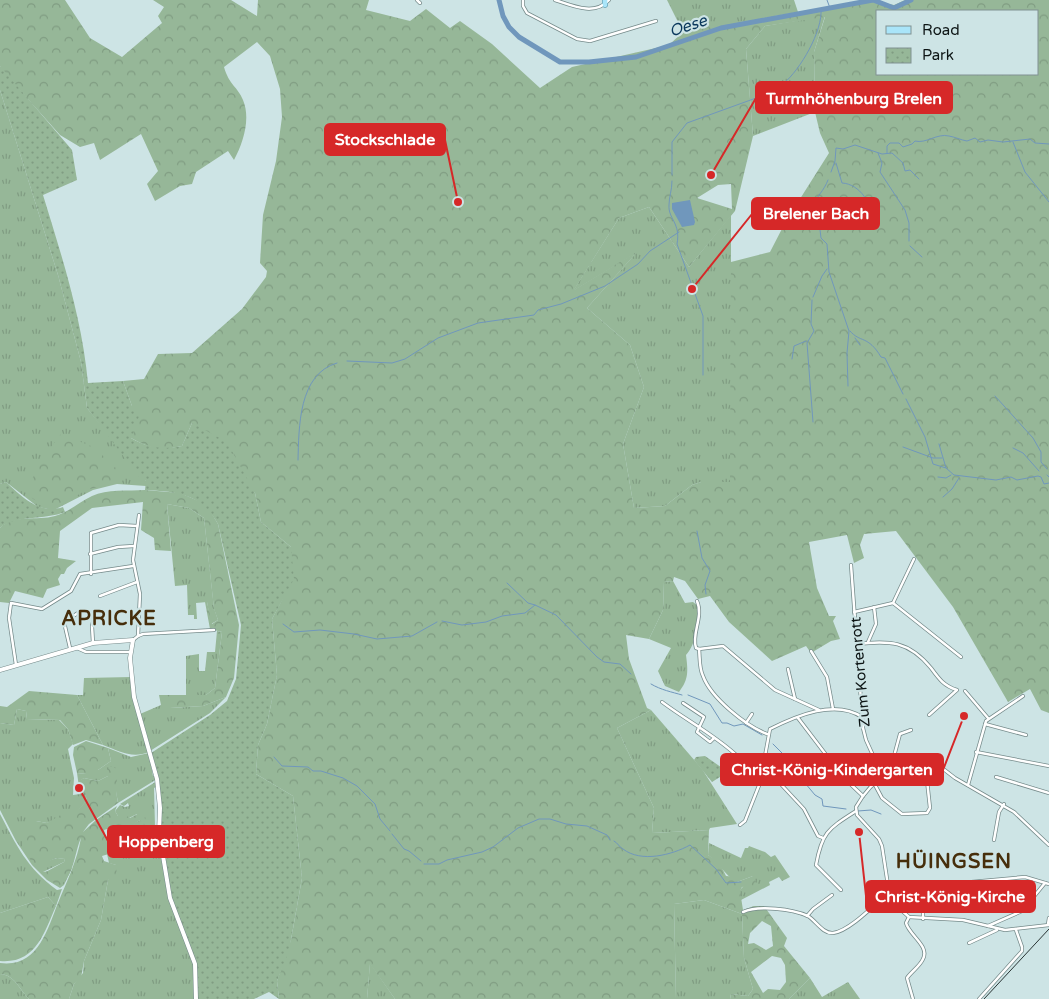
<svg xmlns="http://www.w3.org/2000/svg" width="1049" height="999" font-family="'Varela Round',sans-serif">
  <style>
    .grass { fill: url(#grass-tufts) }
    .forest { fill: url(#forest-crowns); fill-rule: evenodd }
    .park { fill: url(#park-dots) }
    .water { fill: #7097bc }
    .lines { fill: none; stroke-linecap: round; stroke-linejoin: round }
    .stream { stroke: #7097bc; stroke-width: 1 }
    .river { stroke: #7097bc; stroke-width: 5 }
    .street-casing { stroke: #758a8a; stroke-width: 4 }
    .secondary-casing { stroke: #758a8a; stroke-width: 5 }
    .primary-casing { stroke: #4d90a7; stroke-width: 5.5 }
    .street { stroke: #fff; stroke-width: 2.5 }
    .secondary { stroke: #fff; stroke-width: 4 }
    .primary { stroke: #a9e5f9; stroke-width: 4.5 }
    .rail { stroke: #2a3434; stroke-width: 1 }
    .labels { text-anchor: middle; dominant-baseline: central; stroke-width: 4.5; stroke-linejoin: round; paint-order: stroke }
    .street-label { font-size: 15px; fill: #0d1515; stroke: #cde4e5 }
    .water-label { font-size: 16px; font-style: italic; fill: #0a385c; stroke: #cde4e5 }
    .district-label { font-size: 20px; font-weight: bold; letter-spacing: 1px; fill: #462e0b; stroke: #cde4e5 }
    .leader { fill: none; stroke: #d62828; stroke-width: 2 }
    .callout-dot { fill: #d62828; stroke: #cde4e5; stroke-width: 2 }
    .callout { fill: #d62828; stroke: #d62828; stroke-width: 2 }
    .callout-label { font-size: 16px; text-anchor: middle; font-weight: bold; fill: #fff }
  </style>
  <defs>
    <pattern id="grass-tufts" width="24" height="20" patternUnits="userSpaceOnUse" patternTransform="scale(1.25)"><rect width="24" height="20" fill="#96b798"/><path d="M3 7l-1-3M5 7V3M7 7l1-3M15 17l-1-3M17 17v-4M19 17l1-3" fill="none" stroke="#809c82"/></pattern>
    <pattern id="forest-crowns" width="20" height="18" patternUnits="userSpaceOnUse" patternTransform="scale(1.25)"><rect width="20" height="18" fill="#96b798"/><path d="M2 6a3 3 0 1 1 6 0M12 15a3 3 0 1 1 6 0" fill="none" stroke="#809c82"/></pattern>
    <pattern id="park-dots" width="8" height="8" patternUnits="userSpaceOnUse" patternTransform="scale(1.25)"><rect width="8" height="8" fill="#96b798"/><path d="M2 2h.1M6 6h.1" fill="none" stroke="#809c82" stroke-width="1.8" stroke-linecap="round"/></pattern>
  </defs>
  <rect width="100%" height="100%" fill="#cde4e5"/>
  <g class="grass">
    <path d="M667,0H794L798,12L683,32Z"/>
    <path d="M825,16L814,52L815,112L753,136L746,49L765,26Z"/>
    <path d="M0,90L58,275L81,362L87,408L146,481V486L117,484L93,490L54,510L38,507L6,482L0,484Z"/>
    <path d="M649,207L689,267L731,215V482H701L692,485L665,506L634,508L623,444L644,387L630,345L587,308L636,253L573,291L619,218Z"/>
    <path d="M167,504L189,508L204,518L214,608L218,620L211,624L207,602L196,603L197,619H194V615H188L187,585L175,586Z"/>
    <path d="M673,581L685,603L693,602L698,606C698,623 697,643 686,655C688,671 689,679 679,692L665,686L658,671L671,648L649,639L663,610L664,582Z"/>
    <path d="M217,631L222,632L215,688L206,695H186V656L199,654V671H205L207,652H215Z"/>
    <path d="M131,677L149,752C132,759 119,751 103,745L77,695H83L84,678Z"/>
    <path d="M159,695H170V708L203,706L226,697L210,713L150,751L140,714L161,705Z"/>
    <path d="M17,709L26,711L27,719L59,720L68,729L73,744L68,749L74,778L73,795L80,794L77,773L86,774V760L98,762V770L111,761L108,748L131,757L149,753L153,776H156L157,779L118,803L115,785L108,776L98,781L84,778L81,780L87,800L77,812L47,823L36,821L42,863L57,858L65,859L64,862L43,872L72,868L64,885L60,888L47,880L32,865L16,841L0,810V723L14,725Z"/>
    <path d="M651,710L702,769L737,824L710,828L709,830L652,833L654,808L617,728Z"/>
    <path d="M157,781L158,786L154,788L155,827H157V834L193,959L195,999H69L74,984L83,973L84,961L101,920L108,880L116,865L109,863L107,854L128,848L139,850L136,841L108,839L112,827L117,826L123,829L140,820L137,814L129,818L118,816L115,811L120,805L125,807L129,806L128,803L124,806L120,804Z"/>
    <path d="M0,814C17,846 26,867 57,890L62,889L56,906L48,897L0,913Z"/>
    <path d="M709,843L741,858L745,848H748L749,846L765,852L771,857L775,855L790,877L782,881L779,877L769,882L770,885L741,900L739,891L753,876L737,882C723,874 721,864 708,855Z"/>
    <path d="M704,900L742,914L744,958L753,989L748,996L731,994L730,999H676L674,904Z"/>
    <path d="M370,963L395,999H367Z"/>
    <path d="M0,974C15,975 19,989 29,999H0Z"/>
    <path d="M810,978L822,997L848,982L860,999H789Z"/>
  </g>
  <g class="forest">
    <path d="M0,0H65L90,38L122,57L162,23L158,16L164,7L153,0H231L257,16L258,0H369L366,10L410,21L426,9L450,28L460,21L492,44L540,88L572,67L669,45L684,31L869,0L894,5L905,0H1049V713L1041,710L1030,689L1008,702L953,607L896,531L864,534L860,545L864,558L854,563L847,535L809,542L817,588L829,616H836L833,621L840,639L831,641L811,653L806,646L772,661L729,622L710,596L698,599L685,581L674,577L673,581L664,582L663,610L649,639L626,635L629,659L647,708L651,710L617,728L654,808L652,833L709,830L708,855L719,862L726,876L738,877L737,882L753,876L758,885L742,887L740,891L743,910L754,906H764L787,938L784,946L810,978L789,999H730L731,994L748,996L753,989L744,958L742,914L704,900L674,904L676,999H395L370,964L367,999H279L277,981L291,940L302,878L293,796L256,774L258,745L267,724L277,675L272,619L282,600L291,547L261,522L255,493L192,423L182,446C160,451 151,449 131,438L132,406L123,381L144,379L158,354L192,353L242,309L266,277L267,271L260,263L263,215L276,161L282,117L280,89L270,56L257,42L224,67C229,85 238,87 243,100C251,119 243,143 234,160L228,151L196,172L192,184L180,186L155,201L147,184L158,171L141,134L100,160L94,143L80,147L60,135L2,70L0,66ZM878,11H1038V74H878ZM825,17L814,52L815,112L820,133L829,153L786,221L770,252L731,262L730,482H701L692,485L665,506L634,508L623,444L644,387L630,345L587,308L638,251L574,290L619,218L649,207L689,267L735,211L753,136L746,49L765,26ZM731,184L732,209L697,198L718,185ZM762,921L771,926L773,946L766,950L754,943L748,944L750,933ZM772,956L781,958L785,965L786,982L780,990L768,989L763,993L751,972Z"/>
    <path d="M61,434L96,448L125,480L86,490L60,506L45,507L26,494L39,463Z"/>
    <path d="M145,490L180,493L201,502L209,509L218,524L239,625L234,678L226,697L203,706L170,708V695H206L215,688L222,632L210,629L205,602H207L212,624L218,620L214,609L204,518L189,508L167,504L171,551L155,550L154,538L141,530L143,502L92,508L60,531L58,558L76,561L67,568L64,574H61L58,579L60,585L47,589L43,598L15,591L9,603L0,602V528C13,514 37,521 55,516C69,512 79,502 92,496C107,489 128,491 145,490Z"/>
    <path d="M29,691L77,695L103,745L86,740L73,745L68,729L60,720L27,719L26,711L17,709L14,725L0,723V706L7,707Z"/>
    <path d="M86,741L108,748L111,761L98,770L95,766L97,763H91L86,761L88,770L86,774L77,773L73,755L74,747Z"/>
    <path d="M111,766L117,769C118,782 115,790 118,803L89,824L83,832L96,820L117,806L115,811L118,816L123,814L130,818L143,811L146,823L144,825L140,820L128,828L117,826L104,830L106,839L136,841V833L147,831L150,839L155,842L148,850L128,848L102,856L104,861L116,865L117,875L108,880L101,920L84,961L81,978L74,984L69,999H29C19,989 15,975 0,974V963C38,968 47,930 58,903C67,881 77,861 81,838C75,850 74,879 58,886L42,874L64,862L65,859L56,858L36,868L22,847L27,826L36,821L47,823L71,809L77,811L87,800L80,780L84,778L98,781L108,776L105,772Z"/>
    <path d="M48,897L56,906C44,933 36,964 0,961V913Z"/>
  </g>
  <g class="park">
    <path d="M0,66L72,150L77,180L43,195C62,257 82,318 88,383L123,381L132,406L140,414L131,438C149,448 161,450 182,446L192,423L227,442L255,493L261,522L291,547L294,579L272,619L277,675L267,724L258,745L256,774L293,796L302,878L289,951L277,981L279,999L269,992L254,999H196L195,959L172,903L160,834L159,780L151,753L210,715L227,701L236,679L241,625L218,524C200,493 178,492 145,490L146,481L139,477L87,408L81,362L58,275L0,90Z"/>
    <path d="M6,482C22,497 40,515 63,507L65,512C46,520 13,515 0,528V484Z"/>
    <path d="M705,756L728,772L712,782L694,760L696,757Z"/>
  </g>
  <path class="water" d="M690,200L695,222L694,225L682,227L672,209V203Z"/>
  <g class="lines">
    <g class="stream">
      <path d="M827,0L830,8"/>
      <path d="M784,83C800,70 823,31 821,9"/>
      <path d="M1013,142L1025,172L1049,202"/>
      <path d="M878,153L882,163L880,172L905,210L909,223V241"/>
      <path d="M887,153V146L890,143H899L903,147L912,144L915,141C926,144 937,133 949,136C955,137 961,140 967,141L975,138L980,142L988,140L1003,142L1030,139L1035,143L1049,144"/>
      <path d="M836,163L842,183C860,184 872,204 873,220"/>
      <path d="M831,172L835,161L836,148L843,149L855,145L882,154L892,153L903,163L905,171L910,170L919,179"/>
      <path d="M672,175V142L687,123L781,89"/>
      <path d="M828,180C824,191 816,197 812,207L819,222L821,238L827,244L829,272L849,331L847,353L848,386"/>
      <path d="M672,181C672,190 669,197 669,205C668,219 681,223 677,244L703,316V375"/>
      <path d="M910,246L922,257"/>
      <path d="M813,297L822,276L827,269"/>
      <path d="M812,300L811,324L814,331L807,343L813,422"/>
      <path d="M850,331C860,343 868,335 881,357L885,358L903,394"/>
      <path d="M855,338L860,345"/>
      <path d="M792,359L794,346L806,341"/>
      <path d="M347,361L392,363L405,359L438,338L478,323L534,315L538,310L561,304L605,286L638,264L650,251L679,232"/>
      <path d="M995,396L1033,438L1041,452V462L1047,469"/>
      <path d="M906,399L925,437L933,464L946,468"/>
      <path d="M939,444L946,468L954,475L996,480L1011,477L1017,480L1038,476L1041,477L1044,484L1049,483"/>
      <path d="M903,447L933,458H942"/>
      <path d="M1013,448L1023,453L1039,471"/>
      <path d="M298,460C299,428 298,374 337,363"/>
      <path d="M1047,475L1049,477"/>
      <path d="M938,477L946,478L951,475"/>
      <path d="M943,497L952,489L959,478"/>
      <path d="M697,531L702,558L710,571L705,585L706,594"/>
      <path d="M507,583L528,603L535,605"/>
      <path d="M442,621L462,625L486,622L502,616L525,613L535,605L556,615L597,657L604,662L620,664L631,674"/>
      <path d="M283,624L294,632L320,630L354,634L377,639L412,636L437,622"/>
      <path d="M651,684C661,690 672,692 682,695"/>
      <path d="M688,695L710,704L722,723H727L734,726L743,724L762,735"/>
      <path d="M773,744L793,764L800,777L815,795L822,799L823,806L846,809"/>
      <path d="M274,757L282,766L308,767L313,771H321L343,778L357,786L375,804L380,819L390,831"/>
      <path d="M858,811L871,810L881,814"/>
      <path d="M392,834L404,849L409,851L421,861"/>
      <path d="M614,841C618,843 619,847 623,849C641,863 672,855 690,845L716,869L726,883L741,882"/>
      <path d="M424,864H439L447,860L482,852L493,847L518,828L539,819H550L566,824L587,826L607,835L610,840"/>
    </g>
    <path class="river" d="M499,0L503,16L509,27L519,37L560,62H589L636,57L721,28L873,0L894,8L911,0"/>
    <g class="street-casing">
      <g id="street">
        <path d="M417,0L420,3"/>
        <path d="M523,0V6L527,13L577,39L590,41L656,21"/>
        <path d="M555,0C573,6 595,16 609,0"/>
        <path d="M90,554L118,547L134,546"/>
        <path d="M851,565L863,728L866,740L882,775"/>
        <path d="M91,574V533L119,525L137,526"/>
        <path d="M100,596L137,582"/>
        <path d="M697,601C704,617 691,634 696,648L699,649"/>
        <path d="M893,603L961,657"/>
        <path d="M854,612L893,603L914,559"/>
        <path d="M138,636L140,594L133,560L139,515"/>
        <path d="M133,640L138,636L143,634L214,630"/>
        <path d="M868,642L876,624L874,607"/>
        <path d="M857,644C889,640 909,641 931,668C939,679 944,686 957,690L929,715"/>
        <path d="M70,648L64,622L81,611L95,614L92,626L93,643"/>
        <path d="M77,648L86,652H130"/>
        <path d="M699,649L723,646L775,690L819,710"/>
        <path d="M699,649C700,658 699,668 703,676C711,698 746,726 767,734"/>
        <path d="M811,651L827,677L833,709"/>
        <path d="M16,665L9,618L11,603L42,609L71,591L80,574L133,566"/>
        <path d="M788,669L795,699"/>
        <path d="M965,691L988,718"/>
        <path d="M662,702C686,720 713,734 735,754C744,762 750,774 761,777"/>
        <path d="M683,703L704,717L697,732L710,742L714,738"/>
        <path d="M798,718L843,777L863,796"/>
        <path d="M746,723L752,714"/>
        <path d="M985,724L1026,735"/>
        <path d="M976,752L1049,766"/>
        <path d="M763,765L804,809L818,836L823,838"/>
        <path d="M890,771L900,734L911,730"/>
        <path d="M996,777L1049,793"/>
        <path d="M874,783L882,798L902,814L927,813L930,808L925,762"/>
        <path d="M968,785L986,721L1023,696"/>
        <path d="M740,825L745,821L760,783L770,729C796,716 835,699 862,717"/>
        <path d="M994,840L999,812L1004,804"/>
        <path d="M1049,845L1014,812L955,778L933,761C897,765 874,775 856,807L857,815L879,839L882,846L889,892L899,908L909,917L963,920L1005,930L1049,925"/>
        <path d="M841,890L816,865C822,832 828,829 856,811"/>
        <path d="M743,912C759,905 792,909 808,916C816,921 823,934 833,933C850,931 876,903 889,892"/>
        <path d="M807,916L813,909L832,895"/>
        <path d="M909,917L906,923C909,935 930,946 923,959C920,966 912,971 907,978L913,999"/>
        <path d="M923,919V902L927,886L1025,877L1049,884"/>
        <path d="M1048,924L1049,918"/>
        <path d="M988,926L1022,911L1045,883"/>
        <path d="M969,943L997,930"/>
        <path d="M979,999L1022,951V947L1016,930"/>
      </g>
    </g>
    <g class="secondary-casing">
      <path id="secondary" d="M0,670L93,643L133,640L130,658L134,697L157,779L160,808L159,832L170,898L195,964L196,999"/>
    </g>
    <g class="primary-casing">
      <path id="primary" d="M605,0V5"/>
    </g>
    <use href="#street" class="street"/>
    <use href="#secondary" class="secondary"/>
    <use href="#primary" class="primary"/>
    <path class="rail" d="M984,999L1049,929"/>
  </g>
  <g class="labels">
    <g class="street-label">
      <text transform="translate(860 672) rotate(-95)">Zum Kortenrott</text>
    </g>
    <g class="water-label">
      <text transform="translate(688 26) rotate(-18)">Oese</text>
    </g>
    <g class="district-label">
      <text x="109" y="619">APRICKE</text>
      <text x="954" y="862">HÜINGSEN</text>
    </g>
  </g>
  <path class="leader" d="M711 175L756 98M458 202L445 140M692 289L752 214M964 716L943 770M79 788L108 841M859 832L866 896"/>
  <g class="callout-dot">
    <circle cx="711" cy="175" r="5"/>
    <circle cx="458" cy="202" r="5"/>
    <circle cx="692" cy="289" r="5"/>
    <circle cx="964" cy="716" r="5"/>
    <circle cx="79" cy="788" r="5"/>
    <circle cx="859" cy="832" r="5"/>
  </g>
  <g class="callout">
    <rect x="756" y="82" width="196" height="31" rx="5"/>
    <rect x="325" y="124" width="120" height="31" rx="5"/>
    <rect x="752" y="198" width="127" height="31" rx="5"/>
    <rect x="721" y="754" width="222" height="31" rx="5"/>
    <rect x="108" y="826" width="116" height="31" rx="5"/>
    <rect x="866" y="881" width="169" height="31" rx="5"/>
  </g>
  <g class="callout-label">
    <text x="854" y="104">Turmhöhenburg Brelen</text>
    <text x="385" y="145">Stockschlade</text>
    <text x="816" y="219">Brelener Bach</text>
    <text x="832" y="775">Christ-König-Kindergarten</text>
    <text x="166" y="847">Hoppenberg</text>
    <text x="950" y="902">Christ-König-Kirche</text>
  </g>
  <rect x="876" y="10" width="162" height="65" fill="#cde4e5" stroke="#809192"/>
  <rect x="886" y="26" width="25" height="8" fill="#a9e5f9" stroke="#809192"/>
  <text x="922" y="35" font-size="15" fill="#0d1515">Road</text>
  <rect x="886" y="48" width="25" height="15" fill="url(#park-dots)" stroke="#809192"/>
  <text x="922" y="60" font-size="15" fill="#0d1515">Park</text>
</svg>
